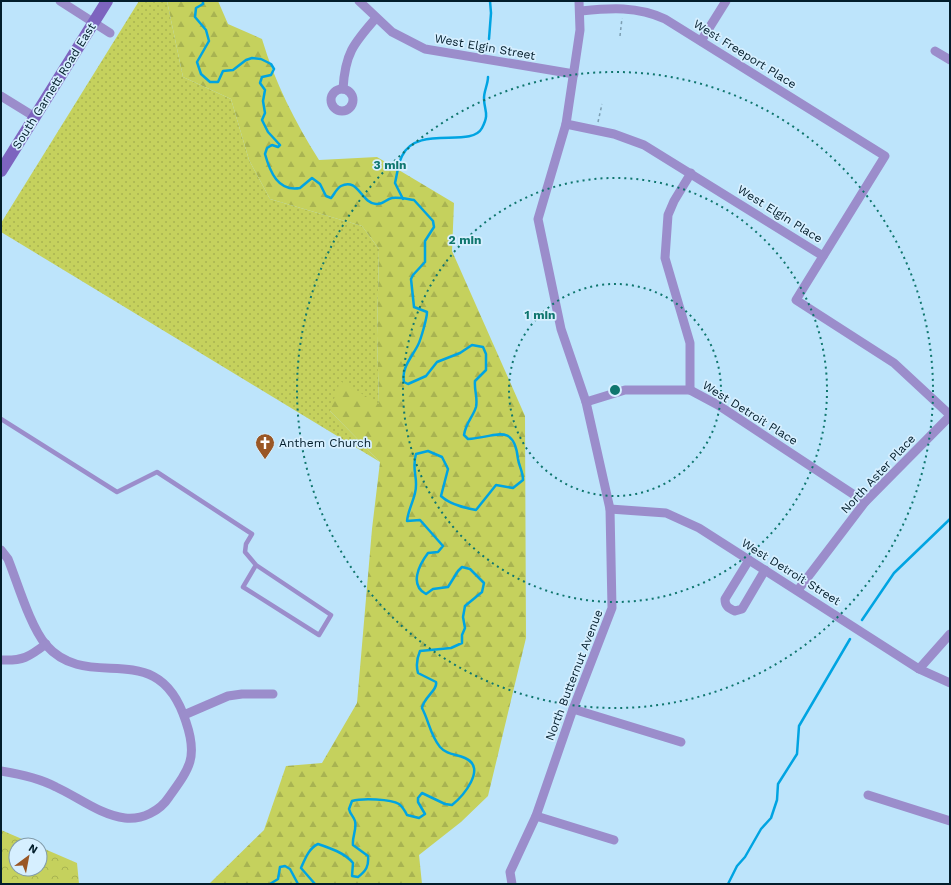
<svg xmlns="http://www.w3.org/2000/svg" width="951" height="885" font-family="'Work Sans',sans-serif">
  <style>
    .grass { fill: url(#grass-dots) }
    .forest { fill: url(#forest-firs) }
    .park { fill: url(#park-crowns) }
    .lines { fill: none; stroke-linecap: round; stroke-linejoin: round }
    .stream { stroke: #00a4e2; stroke-width: 2.5 }
    .path { stroke: #7c9eb2; stroke-width: 1.5; stroke-dasharray: 3 3; stroke-linecap: butt }
    .lane { stroke: #9b8dcb; stroke-width: 4.5 }
    .street { stroke: #9b8dcb; stroke-width: 9 }
    .secondary { stroke: #7d64bf; stroke-width: 12 }
    .ring { fill: none; stroke: #0f766e; stroke-width: 2; stroke-dasharray: 2 4 }
    .labels { text-anchor: middle; dominant-baseline: central; stroke-width: 3.5; stroke-linejoin: round; paint-order: stroke }
    .street-label { font-size: 12px; fill: #021d2b; stroke: #d6efff }
    .poi-label { font-size: 12px; fill: #021d2b; stroke: #d6efff; text-anchor: start }
    .centre { fill: #0f766e; stroke: #d6efff; stroke-width: 2 }
    .ring-label { font-size: 12px; text-anchor: middle; font-weight: bold; fill: #0f766e; stroke: #d6efff; stroke-width: 3.5; stroke-linejoin: round; paint-order: stroke }
  </style>
  <defs>
    <pattern id="grass-dots" width="8" height="8" patternUnits="userSpaceOnUse"><rect width="8" height="8" fill="#c5d15d"/><path d="M2 2h.1M6 6h.1" fill="none" stroke="#a8b351" stroke-width="1.8" stroke-linecap="round"/></pattern>
    <pattern id="forest-firs" width="22" height="20" patternUnits="userSpaceOnUse"><rect width="22" height="20" fill="#c5d15d"/><path d="M5 1l3.5 6h-7zM16 11l3.5 6h-7z" fill="#a8b351"/></pattern>
    <pattern id="park-crowns" width="20" height="18" patternUnits="userSpaceOnUse"><rect width="20" height="18" fill="#c5d15d"/><path d="M2 6a3 3 0 1 1 6 0M12 15a3 3 0 1 1 6 0" fill="none" stroke="#a8b351"/></pattern>
  </defs>
  <rect width="100%" height="100%" fill="#bde4fb"/>
  <path class="grass" d="M139,1H167L183,77L231,99L249,160L270,199L362,226L379,249L377,336L379,404L330,411L380,462L1,232V223Z"/>
  <path class="forest" d="M167,1H218L228,24L262,39C275,83 295,122 319,160L377,157L454,203L452,251L525,416L526,638L488,796L461,822L419,855L422,884H209L264,830L286,766L322,763L357,703L372,529L380,462L330,411L340,381L379,404L377,336L379,249L362,226L270,199L249,160L231,99L183,77Z"/>
  <path class="park" d="M1,830L36,845H16V869H40V847L77,863L79,884H1Z"/>
  <g class="lines">
    <g class="stream">
      <path d="M203,1V4L196,8L195,17L206,30L209,41L197,62L201,74L210,82H218L223,71L233,70L246,60L252,58L261,59L271,64L274,69L271,75L262,77L260,83L265,90L263,101L265,113L262,120L268,132L280,145L278,147L272,145L267,148L265,154C270,172 278,192 300,188L312,178L320,184L326,196L331,198C334,195 336,189 341,186C358,177 361,203 376,204C383,205 386,199 392,198C399,197 407,199 414,200L433,221L434,227L425,241V262L413,275L411,279L414,307L427,312C427,318 421,339 418,345C412,357 401,368 404,382L408,384L426,376L437,362L460,353L472,345L483,347L486,354V370L475,381C474,390 478,398 476,407C473,417 466,422 464,435L468,439C494,438 514,421 518,459C519,466 523,472 523,480L513,488L496,485L476,510C465,508 449,504 441,496L448,469L442,457L428,451L416,454C411,470 419,478 415,493C413,502 408,511 407,521L420,520L443,546L438,552L428,553C419,565 409,585 426,594L433,589L448,587L458,571L462,567L470,569L484,583L482,592L465,606L463,617L465,628L462,635V643L451,648L420,651C417,658 416,666 418,673L436,682C438,690 424,697 422,708C429,721 430,735 440,747C447,755 456,754 465,758C488,768 462,797 452,805L445,804L422,793L418,798V802L425,814L419,818L407,815C405,811 403,807 399,804C391,799 362,798 352,801L349,809C350,814 354,817 355,821C357,830 352,836 353,845L368,856C369,866 366,871 358,877L352,876L353,863C345,853 330,848 318,844C309,848 305,859 301,868L315,884"/>
      <path d="M489,39L491,13L490,1"/>
      <path d="M403,199L395,183C397,175 398,164 402,156C417,124 471,149 482,128C490,113 484,111 484,98C484,91 488,84 488,77"/>
      <path d="M862,620L894,573L950,519"/>
      <path d="M270,884L278,879L280,867L285,866L290,869L298,884"/>
      <path d="M728,884L737,866L745,857L761,829L771,818L777,800L778,784L797,754L799,726L850,639"/>
    </g>
    <g class="path">
      <path d="M620,36L622,18"/>
      <path d="M598,122L602,104"/>
    </g>
    <path class="lane" d="M1,419L117,492L157,472L252,534L246,544L245,552L256,565L243,587L319,635L331,615L256,565"/>
    <g class="street">
      <path d="M60,1L110,33"/>
      <path d="M359,1L392,32L425,49L574,74"/>
      <path d="M581,11C610,8 637,6 665,19L885,156L796,300L894,363L950,415"/>
      <path d="M701,41L726,1"/>
      <path d="M935,51L950,60"/>
      <circle cx="342" cy="100" r="11"/>
      <path d="M343,89C345,54 353,44 376,18"/>
      <path d="M1,96L35,117"/>
      <path d="M566,124L614,134L644,145L823,256"/>
      <path d="M690,390V343L665,258L668,215L674,201L691,173"/>
      <path d="M586,402L625,390H690L718,405L865,502"/>
      <path d="M610,509L666,513L699,528L919,669L950,683"/>
      <path d="M1,550L8,559C18,584 30,626 46,645C90,695 158,633 186,722C198,757 190,768 169,797C160,811 142,820 125,818C100,815 78,797 56,787C39,778 20,774 1,771"/>
      <path d="M749,560L725,599C725,606 728,608 735,611L742,609L765,570"/>
      <path d="M798,590L865,502L950,416"/>
      <path d="M1,660C23,661 29,657 46,644"/>
      <path d="M919,669L950,634"/>
      <path d="M573,709L681,742"/>
      <path d="M184,715L228,696L242,694H273"/>
      <path d="M868,795L950,821"/>
      <path d="M536,816L614,840"/>
      <path d="M512,884L510,872L536,816L573,709L612,608L610,509L586,402L561,329L538,219L566,124L580,30L579,1"/>
    </g>
    <path class="secondary" d="M1,171L107,1"/>
  </g>
  <g class="ring">
    <circle cx="615" cy="390" r="106"/>
    <circle cx="615" cy="390" r="212"/>
    <circle cx="615" cy="390" r="318"/>
  </g>
  <defs>
    <g id="church-pin" transform="scale(1)"><path d="M0 17L-7.5 6A9.5 9.5 0 1 1 7.5 6Z" fill="#9a5725" stroke="#d6efff"/><path d="M-1.2-6h2.4v3.5h3.3v2.4h-3.3V6h-2.4V-.1h-3.3v-2.4h3.3Z" fill="#fff"/></g>
  </defs>
  <g fill-rule="evenodd">
    <use href="#church-pin" x="265" y="443"/>
  </g>
  <g class="labels">
    <g class="street-label">
      <text transform="translate(485 47) rotate(10)">West Elgin Street</text>
      <text transform="translate(745 54) rotate(32)">West Freeport Place</text>
      <text transform="translate(54 86) rotate(-58)">South Garnett Road East</text>
      <text transform="translate(780 214) rotate(32)">West Elgin Place</text>
      <text transform="translate(750 413) rotate(32)">West Detroit Place</text>
      <text transform="translate(878 474) rotate(-47)">North Aster Place</text>
      <text transform="translate(791 572) rotate(32)">West Detroit Street</text>
      <text transform="translate(574 675) rotate(-69)">North Butternut Avenue</text>
    </g>
    <g class="poi-label">
      <text x="279" y="443">Anthem Church</text>
    </g>
  </g>
  <circle cx="615" cy="390" r="6" class="centre"/>
  <g class="ring-label">
    <text x="390" y="169">3 min</text>
    <text x="465" y="244">2 min</text>
    <text x="540" y="319">1 min</text>
  </g>
  <rect width="951" height="885" fill="none" stroke="#021d2b" stroke-width="4"/>
  <g transform="translate(28 857) rotate(32)"><circle r="19" fill="#d6efff" stroke="#819baa"/>
  <path d="M0-3L7 15L0 10L-7 15Z" fill="#9a5725"/>
  <text y="-6" font-size="11" font-weight="bold" text-anchor="middle" fill="#021d2b">N</text>
  </g>
</svg>
